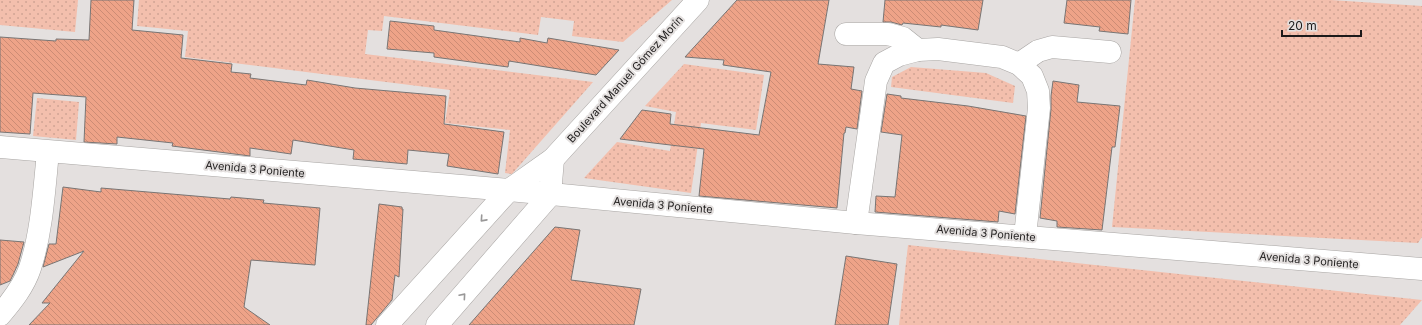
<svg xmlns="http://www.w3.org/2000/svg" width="1422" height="325" font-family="Inter,sans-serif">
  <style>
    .grass { fill: url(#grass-dots) }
    .building { fill: url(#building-back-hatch); stroke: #787574 }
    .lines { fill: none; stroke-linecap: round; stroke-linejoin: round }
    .minor-casing { stroke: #a8a5a3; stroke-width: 23 }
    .minor { stroke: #fff; stroke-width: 22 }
    .oneway { stroke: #999898 }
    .labels { text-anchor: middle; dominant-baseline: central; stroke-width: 4; stroke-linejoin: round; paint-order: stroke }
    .street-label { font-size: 11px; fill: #1c1a1a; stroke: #e4e0df }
  </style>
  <defs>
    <pattern id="grass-dots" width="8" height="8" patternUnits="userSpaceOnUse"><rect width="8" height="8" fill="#f3bfad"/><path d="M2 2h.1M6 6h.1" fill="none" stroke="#d0a494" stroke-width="1.8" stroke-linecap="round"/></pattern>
    <pattern id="building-back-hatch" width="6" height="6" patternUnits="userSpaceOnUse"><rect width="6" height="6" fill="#eea388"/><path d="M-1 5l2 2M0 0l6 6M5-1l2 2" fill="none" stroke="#cc8c75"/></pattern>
  </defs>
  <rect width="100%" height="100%" fill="#e4e0df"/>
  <g class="grass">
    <path d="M0,0H78L75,32L0,25Z"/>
    <path d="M139,0H672L623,42L572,36L574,21L541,17L538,35L384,16L382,31L368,30L365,54L593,82L512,174L505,173L510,130L445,123L450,90L185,57L188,31L137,26Z"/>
    <path d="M1135,0H1331L1422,6V237L1418,243L1112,227Z"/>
    <path d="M684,64L764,75L756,130L701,123L691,193L584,178L617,142L670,151L676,112L645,106Z"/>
    <path d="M911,67L986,73L1015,86L1013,103L891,87L892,77Z"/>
    <path d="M37,98L79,102L76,140L33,136Z"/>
    <path d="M908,245L1422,300L1400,325H899Z"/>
  </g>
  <g class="building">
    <path d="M91,0H134L132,30L183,35L181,58L232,64L231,72L251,74L250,78L306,85L307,80L355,88L446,96L444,124L504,132L498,174L447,166L449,154L408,150L407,164L353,159L354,150L293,140L291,154L250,148V156L172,146L173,143L117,137V144L84,142L86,97L33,93L30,134L0,132V37L56,41V39L89,40Z"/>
    <path d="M737,0H829L818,64L854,67L851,89L862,91L857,129L846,127L845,133H844L837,208L699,196L704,149L620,139L642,110L671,114L670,124L759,135L771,72L723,65L724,60L685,57Z"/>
    <path d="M885,0H983L978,30L941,25V27L903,23L902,25L891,22H883Z"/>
    <path d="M1067,0H1131L1128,34L1099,31L1100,27L1064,23Z"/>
    <path d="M390,21L434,26V30L520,42V38L547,43L548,38L619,50L596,75L509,61L508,67L434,57V53L387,49Z"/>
    <path d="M1053,81L1079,85L1077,102L1120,106L1115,147H1112L1102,230L1057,227V221L1040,218L1051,109V96Z"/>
    <path d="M887,94L901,96V98L968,106L1026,116L1015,214L999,211L998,222L875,212L876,196L895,197L902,135L881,132Z"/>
    <path d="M63,187L101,192V188L230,199L231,197L264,200L263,203L320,208L315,265L251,260L244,307L270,325H29L50,303H42L84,251L43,267L49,244H56Z"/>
    <path d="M379,204L402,207V209H403L399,277L395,275L392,300L371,325H366Z"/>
    <path d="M555,227L580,230L571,280L641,289L634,325H469Z"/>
    <path d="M0,240L24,242L18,264L13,275L10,281L0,285Z"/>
    <path d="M846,256L897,264L888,325H835Z"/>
  </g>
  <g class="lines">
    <g class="minor-casing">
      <g id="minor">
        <path d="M846,34H888L903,38L918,50"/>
        <path d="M1019,64L1038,51L1052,47L1110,52"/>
        <path d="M0,147L509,190L856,223L1422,269"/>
        <path d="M856,223L876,81L884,63L899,55L918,50L938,49L1002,57L1019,64L1032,76L1038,91L1039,108L1025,236"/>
        <path d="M0,315C12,301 24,286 30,268C42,231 44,191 48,152"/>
        <path d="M387,325L509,190L553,159L698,0"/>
        <path d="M437,325L550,195L553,159"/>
      </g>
    </g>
    <use href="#minor" class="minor"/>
  </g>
  <defs><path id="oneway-chevron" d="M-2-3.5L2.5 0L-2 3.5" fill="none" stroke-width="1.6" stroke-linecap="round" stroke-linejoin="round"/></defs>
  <g class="oneway">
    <use href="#oneway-chevron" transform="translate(483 219) rotate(132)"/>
    <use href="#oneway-chevron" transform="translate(463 296) rotate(-49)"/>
  </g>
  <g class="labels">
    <g class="street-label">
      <text transform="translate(625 79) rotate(-48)">Boulevard Manuel Gómez Morín</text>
      <text transform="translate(255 169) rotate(5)">Avenida 3 Poniente</text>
      <text transform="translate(663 205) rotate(5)">Avenida 3 Poniente</text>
      <text transform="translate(986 233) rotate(5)">Avenida 3 Poniente</text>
      <text transform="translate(1309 260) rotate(5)">Avenida 3 Poniente</text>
    </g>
  </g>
  <path d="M1282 30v6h79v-6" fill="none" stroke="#1c1a1a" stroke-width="2"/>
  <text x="1288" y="30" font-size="12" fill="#1c1a1a" stroke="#e4e0df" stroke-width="3" paint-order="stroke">20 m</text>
</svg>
